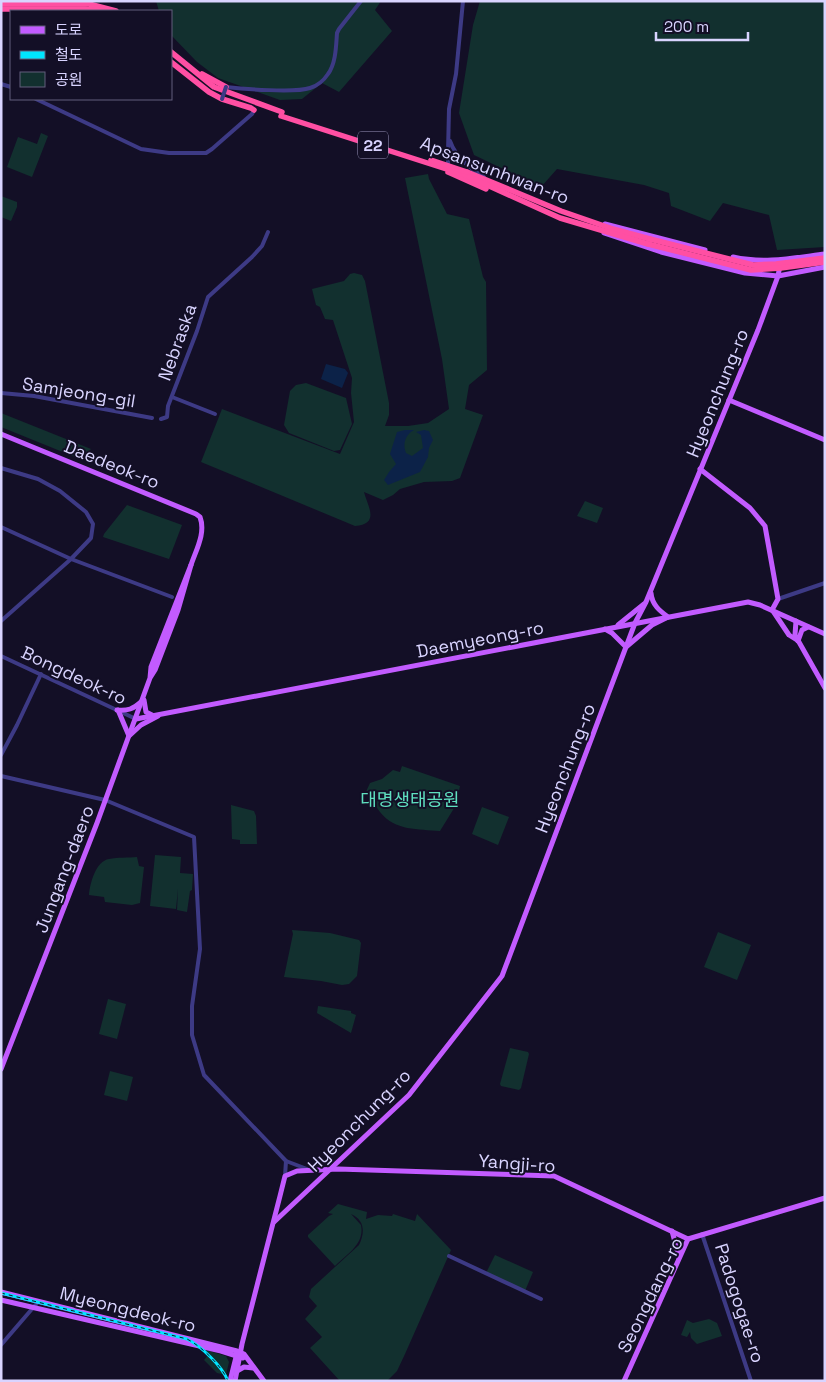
<svg xmlns="http://www.w3.org/2000/svg" width="826" height="1382" font-family="'Space Grotesk','Noto Sans KR',sans-serif">
  <style>
    .green { fill: #12302f }
    .water { fill: #0c2248 }
    .lines { fill: none; stroke-linecap: round; stroke-linejoin: round }
    .minor { stroke: #3d3a85; stroke-width: 4 }
    .major { stroke: #c25bff; stroke-width: 5 }
    .highway { stroke: #ff4fa3; stroke-width: 5.5 }
    .rail-casing { stroke: #00e5ff; stroke-width: 3 }
    .rail { stroke: #130f26; stroke-width: 1; stroke-dasharray: 4; stroke-linecap: butt }
    .minor-bridge { stroke: #3d3a85; stroke-width: 4 }
    .highway-bridge { stroke: #ff4fa3; stroke-width: 5.5 }
    .labels { text-anchor: middle; dominant-baseline: central; stroke-width: 4; stroke-linejoin: round; paint-order: stroke }
    .shield { fill: #130f26; stroke: #9e99be; stroke-width: 1 }
    .shield-label { font-size: 16px; font-weight: bold; fill: #d9d4ff }
    .street-label { font-size: 18px; fill: #d9d4ff; stroke: #130f26 }
    .park-label { font-size: 18px; fill: #5fe0c0; stroke: #130f26 }
  </style>
  <rect width="100%" height="100%" fill="#130f26"/>
  <g class="green">
    <path d="M156,1H381L375,10L392,31L339,92L322,83L302,99L280,100L218,78L197,62L171,35V11H159Z"/>
    <path d="M480,1H825V247L777,250L769,215L723,203L710,221L671,206L669,193L644,185L557,169L541,187L474,155L459,113L473,25Z"/>
    <path d="M41,133L48,136L32,177L7,167L18,137L37,144Z"/>
    <path d="M428,174L429,179L447,214L469,219L483,277L486,282L487,370L469,385L465,409L483,415L460,478L452,481L424,482L400,489L393,495L383,500L364,492C367,505 381,524 355,526L201,462L222,409L340,454L354,422L351,393L352,378L333,320L325,319L320,307L316,305L312,289L344,281L350,274L354,273L362,275L365,281L389,403V415L385,426H408L428,423L449,409L442,359L405,178Z"/>
    <path d="M1,196L17,202V207L11,221L1,217Z"/>
    <path d="M306,383L346,398L352,424L340,450L334,451L289,433L284,425L290,391L296,385Z"/>
    <path d="M1,413L91,449L80,459L1,427Z"/>
    <path d="M585,501L603,508L597,523L577,516Z"/>
    <path d="M127,505L182,525L169,559L103,537L104,534Z"/>
    <path d="M402,766L460,786L456,805L440,831C418,829 395,831 380,812C375,805 372,800 365,794L370,783L382,779L393,770L400,772Z"/>
    <path d="M231,805L254,811L256,816L257,844H240V840L232,839Z"/>
    <path d="M482,807L509,817L498,845L472,834Z"/>
    <path d="M155,855L181,857L180,873L193,874L192,890L190,891L187,912L177,910L178,889L176,909L150,906Z"/>
    <path d="M137,857L139,866L144,867L140,903L132,905L105,902L104,897L89,895C90,883 96,861 109,859C118,857 128,858 137,857Z"/>
    <path d="M292,930L330,933L359,940L361,943L357,976L349,984L342,985L321,981L284,977L293,934Z"/>
    <path d="M718,932L751,945L737,980L704,967Z"/>
    <path d="M108,999L126,1004L117,1039L99,1034Z"/>
    <path d="M318,1006L351,1011V1013L356,1015L351,1033L317,1013Z"/>
    <path d="M510,1048L528,1052L529,1054L521,1088L519,1090L501,1086L500,1084Z"/>
    <path d="M110,1071L133,1077L127,1101L104,1095Z"/>
    <path d="M338,1204L367,1212L366,1219L378,1215L392,1216L393,1214L415,1221L417,1214L451,1250L405,1354L397,1371L387,1381H340L310,1348L322,1337L305,1319L317,1306L309,1297L311,1289L359,1245C365,1233 365,1220 351,1214L361,1225C365,1244 347,1254 335,1266L308,1237V1235L329,1216L333,1214L328,1213Z"/>
    <path d="M495,1255L533,1272L525,1291L486,1273Z"/>
    <path d="M709,1319L717,1323L722,1336L697,1344L691,1338L690,1332L687,1337L681,1335L687,1320L693,1323Z"/>
    <path d="M206,1350L226,1356L229,1362L226,1375L217,1373L204,1360L209,1354Z"/>
  </g>
  <g class="water">
    <path d="M326,364L345,369L348,373L342,388L321,379Z"/>
    <path d="M405,430H414C406,434 402,443 406,453L412,456L423,448L421,435L416,432L424,430L429,431L433,440L429,448L428,457L420,472L388,485L384,480L389,472L396,464L390,454L397,432Z"/>
  </g>
  <g class="lines">
    <g class="minor">
      <path d="M1,84L11,87"/>
      <path d="M226,87C244,89 295,93 310,88C317,86 324,80 328,74C336,63 336,46 337,33L339,29L361,1"/>
      <path d="M36,99L141,149L169,153H206L212,149L252,114L254,110"/>
      <path d="M450,141C456,158 470,168 484,177"/>
      <path d="M448,152L449,109L456,74L463,1"/>
      <path d="M448,168V152L450,151"/>
      <path d="M1,393L34,396L152,418"/>
      <path d="M172,397L215,414"/>
      <path d="M161,419L167,417L168,406L197,331L208,297L252,257L262,246L268,232"/>
      <path d="M1,468L38,479L60,491L86,512L93,524L91,538L71,559L1,621"/>
      <path d="M1,527L71,559L172,597"/>
      <path d="M778,599L825,583"/>
      <path d="M1,656L136,719"/>
      <path d="M1,755L17,725L41,674"/>
      <path d="M1,776L105,800L194,837L200,949L192,1006V1035L204,1075L286,1161L307,1169"/>
      <path d="M285,1176L286,1161"/>
      <path d="M702,1234L751,1381"/>
      <path d="M449,1256L541,1299"/>
      <path d="M1,1345L38,1302"/>
    </g>
    <g class="major">
      <path d="M605,224L705,250"/>
      <path d="M604,233L661,252L745,273L778,276L825,267"/>
      <path d="M733,257C764,264 793,258 825,254"/>
      <path d="M729,400L825,440"/>
      <path d="M1,434L196,514L200,517C206,533 196,550 191,565"/>
      <path d="M700,469L750,508L765,526L778,599L772,610"/>
      <path d="M773,611L789,635L797,640"/>
      <path d="M796,621L795,635L825,688"/>
      <path d="M618,625L644,604"/>
      <path d="M605,629L612,633L626,647L652,625L668,617C660,611 652,605 651,593"/>
      <path d="M798,641L802,630L808,627"/>
      <path d="M144,700L146,712L152,715"/>
      <path d="M117,710C128,711 133,709 141,702"/>
      <path d="M118,710L129,736L141,725L158,716"/>
      <path d="M136,719L748,602L760,605L825,634"/>
      <path d="M1,1069L97,823L150,678L155,670L178,610L191,565L151,667L150,678"/>
      <path d="M274,1222L409,1095L502,976L635,623L646,602L758,330L778,276L781,260"/>
      <path d="M672,1231L679,1257"/>
      <path d="M1,1292L237,1351L244,1354L264,1381"/>
      <path d="M1,1300L221,1351L243,1358"/>
      <path d="M237,1371L244,1367L253,1368"/>
      <path d="M230,1381L237,1353"/>
      <path d="M235,1381L242,1344L280,1196L285,1176L297,1171L338,1169L554,1176L688,1239"/>
      <path d="M624,1381L688,1239L825,1198"/>
    </g>
    <g class="highway">
      <path d="M1,4H89L116,11"/>
      <path d="M1,9H85L103,11"/>
      <path d="M171,52L214,87L282,112"/>
      <path d="M171,62L209,92L222,99L251,108L254,110"/>
      <path d="M202,74L226,87"/>
      <path d="M448,172L486,189"/>
      <path d="M467,172L561,211L613,229L650,239"/>
      <path d="M465,175L560,218L648,244"/>
    </g>
    <g class="rail-casing">
      <path id="rail" d="M1,1293L187,1339C201,1346 222,1366 228,1381"/>
    </g>
    <use href="#rail" class="rail"/>
    <path class="minor-bridge" d="M222,99L226,87"/>
    <g class="highway-bridge">
      <path d="M281,116L465,175"/>
      <path d="M431,160L467,172"/>
      <path d="M650,239L753,265L776,264L825,258"/>
      <path d="M648,244L751,270L781,268L825,262"/>
    </g>
  </g>
  <g class="labels">
    <rect class="shield" x="358" y="131.5" width="30" height="27" rx="4"/>
    <g class="shield-label">
      <text x="373" y="145">22</text>
    </g>
    <g class="street-label">
      <text transform="translate(495 170) rotate(21)">Apsansunhwan-ro</text>
      <text transform="translate(177 342) rotate(-70)">Nebraska</text>
      <text transform="translate(79 392) rotate(9)">Samjeong-gil</text>
      <text transform="translate(717 393) rotate(-68)">Hyeonchung-ro</text>
      <text transform="translate(112 464) rotate(22)">Daedeok-ro</text>
      <text transform="translate(480 639) rotate(-11)">Daemyeong-ro</text>
      <text transform="translate(74 675) rotate(25)">Bongdeok-ro</text>
      <text transform="translate(565 768) rotate(-69)">Hyeonchung-ro</text>
      <text transform="translate(64 869) rotate(-69)">Jungang-daero</text>
      <text transform="translate(359 1120) rotate(-45)">Hyeonchung-ro</text>
      <text transform="translate(517 1163) rotate(4)">Yangji-ro</text>
      <text transform="translate(650 1295) rotate(-64)">Seongdang-ro</text>
      <text transform="translate(740 1303) rotate(72)">Padogogae-ro</text>
      <text transform="translate(128 1309) rotate(14)">Myeongdeok-ro</text>
    </g>
    <g class="park-label">
      <text x="410" y="799">대명생태공원</text>
    </g>
  </g>
  <rect width="826" height="1382" fill="none" stroke="#d9d4ff" stroke-width="5"/>
  <rect x="10" y="10" width="162" height="90" fill="#130f26" stroke="#625e7d"/>
  <rect x="20" y="26" width="25" height="8" fill="#c25bff" stroke="#625e7d"/>
  <text x="55" y="35" font-size="15" fill="#d9d4ff">도로</text>
  <rect x="20" y="51" width="25" height="8" fill="#00e5ff" stroke="#625e7d"/>
  <text x="55" y="60" font-size="15" fill="#d9d4ff">철도</text>
  <rect x="20" y="72" width="25" height="15" fill="#12302f" stroke="#625e7d"/>
  <text x="55" y="85" font-size="15" fill="#d9d4ff">공원</text>
  <path d="M656 32v8h92v-8" fill="none" stroke="#d9d4ff" stroke-width="2.5"/>
  <text x="664" y="32" font-size="15" fill="#d9d4ff" stroke="#130f26" stroke-width="4" paint-order="stroke">200 m</text>
</svg>
